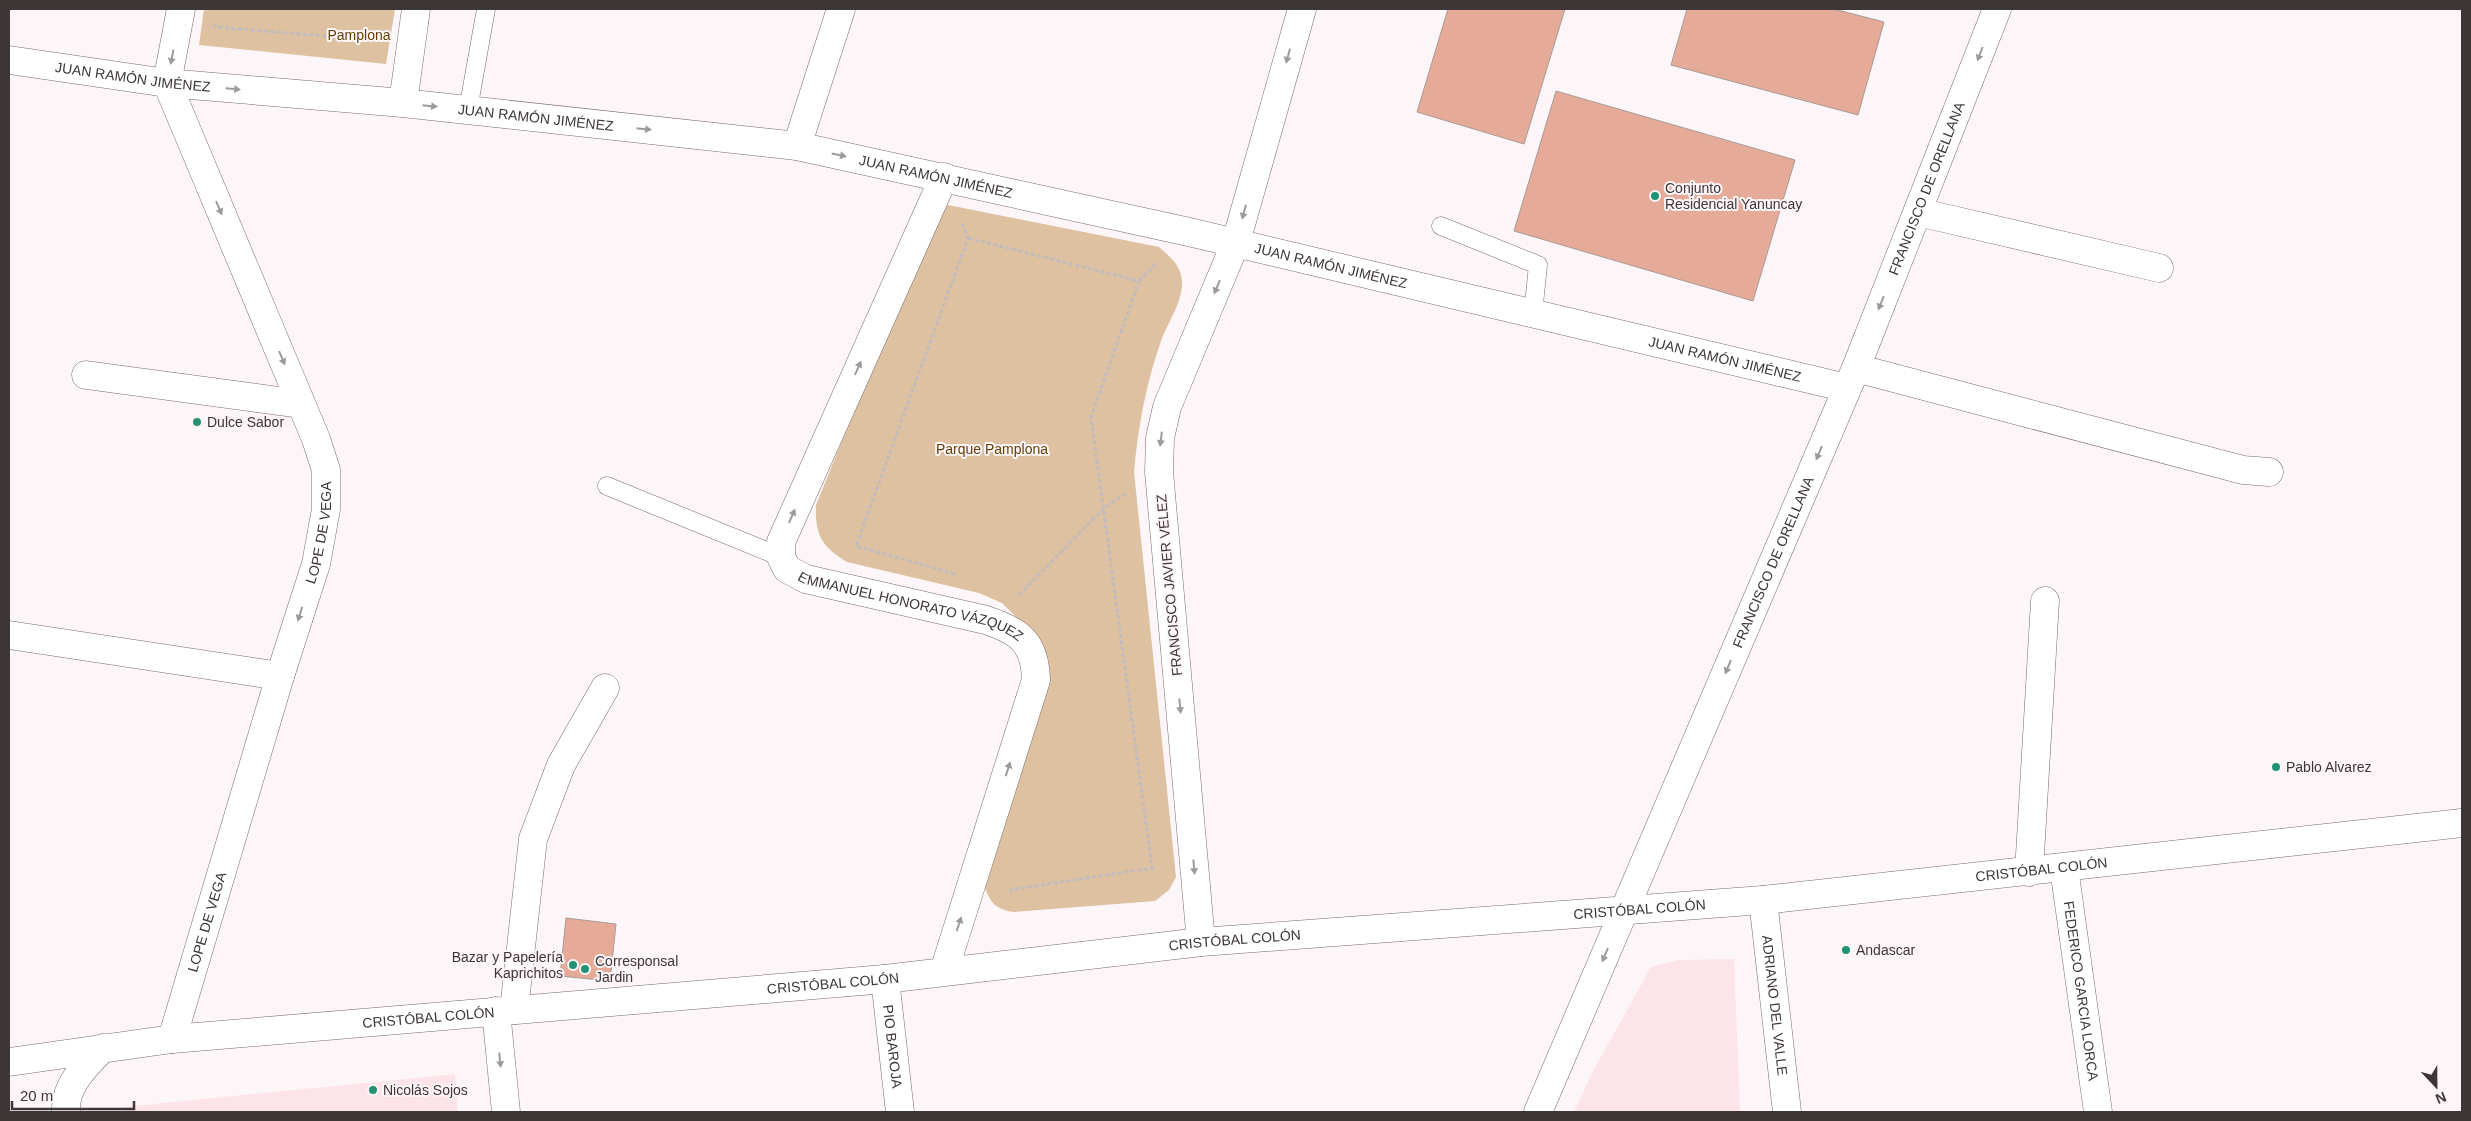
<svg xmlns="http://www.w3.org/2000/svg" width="2471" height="1121" font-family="Arial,sans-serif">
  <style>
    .built { fill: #fde4e9 }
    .green { fill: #ddc1a0 }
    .building { fill: #e5aa98; stroke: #a99a96 }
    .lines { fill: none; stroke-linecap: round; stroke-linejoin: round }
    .lane-casing { stroke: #786a6c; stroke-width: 19 }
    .street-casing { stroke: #786a6c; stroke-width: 29 }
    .path { stroke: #c2bbbd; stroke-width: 3; stroke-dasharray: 4 2.5; stroke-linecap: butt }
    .lane { stroke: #fff; stroke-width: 18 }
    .street { stroke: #fff; stroke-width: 28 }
    .oneway { fill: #9e9a9b }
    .poi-dot { fill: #219274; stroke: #fdf6f8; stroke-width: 2 }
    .labels { text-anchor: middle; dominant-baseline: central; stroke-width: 4; stroke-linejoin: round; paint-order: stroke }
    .park-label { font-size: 14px; fill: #643f04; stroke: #fdf6f8 }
    .street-label { font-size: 14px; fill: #3c3637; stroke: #fdf6f8 }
    .poi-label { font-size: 14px; fill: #3c3637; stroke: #fdf6f8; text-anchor: start }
  </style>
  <rect width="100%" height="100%" fill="#fdf6f8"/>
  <g class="built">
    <path d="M1734,959L1740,1112H1574L1592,1073L1651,967L1679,960Z"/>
    <path d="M455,1074L458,1112H122L124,1107Z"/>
  </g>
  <g class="green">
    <path d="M204,9H395L386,64L199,45Z"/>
    <path d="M948,205L1159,247C1170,257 1181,265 1182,281C1183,302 1168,322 1161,341C1146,384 1138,427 1134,472L1176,877L1169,890L1155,901L1014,912C993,909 990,901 983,883L1042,697L1029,630L1002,603L979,593L847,562C821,546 815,535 816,505L935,212Z"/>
  </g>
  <g class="building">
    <path d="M1448,9H1565L1524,144L1417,112Z"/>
    <path d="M1687,9H1834L1884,22L1858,115L1671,65Z"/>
    <path d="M1556,91L1795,160L1753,301L1514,231Z"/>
    <path d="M566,918L616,924L610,981L560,976Z"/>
  </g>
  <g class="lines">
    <g class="lane-casing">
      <g id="lane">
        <path d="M468,110L486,9"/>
        <path d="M1441,226L1538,265L1533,314"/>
        <path d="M607,486L781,557"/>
      </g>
    </g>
    <g class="street-casing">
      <g id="street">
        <path id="s1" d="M9,60L167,83L403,103L797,146L1189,232L1847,388"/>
        <path d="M403,103L416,9"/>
        <path d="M797,146L841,9"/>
        <path id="s2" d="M944,177L781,542V557L787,569L806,579L986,620C1019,631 1035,642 1036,680L944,971"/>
        <path d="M1918,212L2159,268"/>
        <path d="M1856,368L2243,470L2269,472"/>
        <path d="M86,375L301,404"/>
        <path d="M9,635L280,676"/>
        <path id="s3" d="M2064,868L2098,1112"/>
        <path d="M2029,872L2045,601"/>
        <path id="s4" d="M1763,900L1787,1112"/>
        <path d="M1201,942L1159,472L1160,438L1167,407L1236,242L1302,9"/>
        <path id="s5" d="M885,979L900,1112"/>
        <path d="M514,1010L533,839L561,765L605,688"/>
        <path d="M496,1011L506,1112"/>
        <path id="s6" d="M172,1039L280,676L316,564L326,509V470L316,439L167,83L181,9"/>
        <path id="s7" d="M9,1062L172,1039L885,979L1201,942L1763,900L2462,823"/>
        <path d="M66,1112C64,1086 86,1065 103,1048"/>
        <path id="s8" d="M1538,1112L1856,368L1997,9"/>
      </g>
    </g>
    <g class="path">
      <path d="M215,24V27L374,40"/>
      <path d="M968,238L1139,281L1091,417L1152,868L1009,890"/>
      <path d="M1139,281L1158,262"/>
      <path d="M955,574L856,546L968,238L962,223"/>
      <path d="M1019,595L1104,508L1125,494"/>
    </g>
    <use href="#lane" class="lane"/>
    <use href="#street" class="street"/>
  </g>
  <defs><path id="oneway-solid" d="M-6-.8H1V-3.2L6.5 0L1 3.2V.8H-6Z" transform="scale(1.25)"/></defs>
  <g class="oneway">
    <use href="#oneway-solid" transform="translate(1980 54) rotate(111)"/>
    <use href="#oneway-solid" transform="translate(1288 56) rotate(106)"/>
    <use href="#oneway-solid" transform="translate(172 57) rotate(101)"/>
    <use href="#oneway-solid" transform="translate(233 89) rotate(5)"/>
    <use href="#oneway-solid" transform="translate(430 106) rotate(6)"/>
    <use href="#oneway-solid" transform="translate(644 129) rotate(6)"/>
    <use href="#oneway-solid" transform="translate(839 155) rotate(12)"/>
    <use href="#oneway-solid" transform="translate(219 208) rotate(67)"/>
    <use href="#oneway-solid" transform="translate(1244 212) rotate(105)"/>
    <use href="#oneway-solid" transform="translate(1217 287) rotate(113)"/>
    <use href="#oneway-solid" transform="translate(1881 303) rotate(112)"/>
    <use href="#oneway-solid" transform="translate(282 358) rotate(67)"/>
    <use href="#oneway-solid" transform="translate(858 368) rotate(-66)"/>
    <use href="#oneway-solid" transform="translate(1161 439) rotate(97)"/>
    <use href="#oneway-solid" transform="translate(1819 453) rotate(113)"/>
    <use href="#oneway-solid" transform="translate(792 516) rotate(-66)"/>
    <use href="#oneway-solid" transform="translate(300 614) rotate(108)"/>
    <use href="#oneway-solid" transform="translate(1728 667) rotate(113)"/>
    <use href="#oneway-solid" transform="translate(1180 706) rotate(85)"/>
    <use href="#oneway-solid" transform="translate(1008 769) rotate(-72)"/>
    <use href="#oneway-solid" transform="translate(1194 867) rotate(85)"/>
    <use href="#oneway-solid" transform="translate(959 924) rotate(-72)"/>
    <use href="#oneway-solid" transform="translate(1605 955) rotate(113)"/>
    <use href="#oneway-solid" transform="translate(500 1060) rotate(84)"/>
  </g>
  <g class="poi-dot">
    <circle cx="1655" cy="196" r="5"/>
    <circle cx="197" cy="422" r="5"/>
    <circle cx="2276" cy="767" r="5"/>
    <circle cx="1846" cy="950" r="5"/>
    <circle cx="573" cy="965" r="5"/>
    <circle cx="585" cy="969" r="5"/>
    <circle cx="373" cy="1090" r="5"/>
  </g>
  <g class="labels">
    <g class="park-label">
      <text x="359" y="35">Pamplona</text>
      <text x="992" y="449">Parque Pamplona</text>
    </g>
    <g class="street-label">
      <text stroke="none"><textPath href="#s1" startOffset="125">JUAN RAMÓN JIMÉNEZ</textPath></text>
      <text stroke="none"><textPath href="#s1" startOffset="530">JUAN RAMÓN JIMÉNEZ</textPath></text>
      <text stroke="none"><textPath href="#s1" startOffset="935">JUAN RAMÓN JIMÉNEZ</textPath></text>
      <text stroke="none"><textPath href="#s8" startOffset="1002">FRANCISCO DE ORELLANA</textPath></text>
      <text stroke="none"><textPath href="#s1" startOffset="1340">JUAN RAMÓN JIMÉNEZ</textPath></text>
      <text stroke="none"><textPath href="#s1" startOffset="1745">JUAN RAMÓN JIMÉNEZ</textPath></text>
      <text stroke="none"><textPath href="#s6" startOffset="528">LOPE DE VEGA</textPath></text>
      <text stroke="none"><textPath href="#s8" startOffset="598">FRANCISCO DE ORELLANA</textPath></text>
      <text transform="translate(1169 585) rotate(-95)">FRANCISCO JAVIER VÉLEZ</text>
      <text stroke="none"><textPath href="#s2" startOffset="558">EMMANUEL HONORATO VÁZQUEZ</textPath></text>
      <text stroke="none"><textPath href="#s7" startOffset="2042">CRISTÓBAL COLÓN</textPath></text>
      <text stroke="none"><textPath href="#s7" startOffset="1638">CRISTÓBAL COLÓN</textPath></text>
      <text stroke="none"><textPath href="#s6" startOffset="122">LOPE DE VEGA</textPath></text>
      <text stroke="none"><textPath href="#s7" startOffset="1232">CRISTÓBAL COLÓN</textPath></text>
      <text stroke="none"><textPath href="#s7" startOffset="828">CRISTÓBAL COLÓN</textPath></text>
      <text stroke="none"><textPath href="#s3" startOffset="124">FEDERICO GARCIA LORCA</textPath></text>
      <text stroke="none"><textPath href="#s4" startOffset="106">ADRIANO DEL VALLE</textPath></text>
      <text stroke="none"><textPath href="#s7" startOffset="422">CRISTÓBAL COLÓN</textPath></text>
      <text stroke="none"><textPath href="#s5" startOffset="68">PIO BAROJA</textPath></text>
    </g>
    <g class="poi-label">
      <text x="1665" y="188">Conjunto<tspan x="1665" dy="16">Residencial Yanuncay</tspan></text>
      <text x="207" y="422">Dulce Sabor</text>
      <text x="2286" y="767">Pablo Alvarez</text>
      <text x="1856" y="950">Andascar</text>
      <text x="563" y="957" text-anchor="end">Bazar y Papelería<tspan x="563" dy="16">Kaprichitos</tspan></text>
      <text x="595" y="961">Corresponsal<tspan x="595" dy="16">Jardin</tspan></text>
      <text x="383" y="1090">Nicolás Sojos</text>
    </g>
  </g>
  <rect width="2471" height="1121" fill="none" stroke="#3c3637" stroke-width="20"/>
  <g transform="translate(2436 1086) rotate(158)" stroke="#fdf6f8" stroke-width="4" paint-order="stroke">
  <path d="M0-4L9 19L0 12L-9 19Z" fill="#3c3637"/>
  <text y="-8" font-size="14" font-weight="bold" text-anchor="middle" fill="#3c3637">N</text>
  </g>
  <path d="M12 1101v8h122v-8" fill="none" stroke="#3c3637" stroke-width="2.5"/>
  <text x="20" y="1101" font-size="15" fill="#3c3637" stroke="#fdf6f8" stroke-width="4" paint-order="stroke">20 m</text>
</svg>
